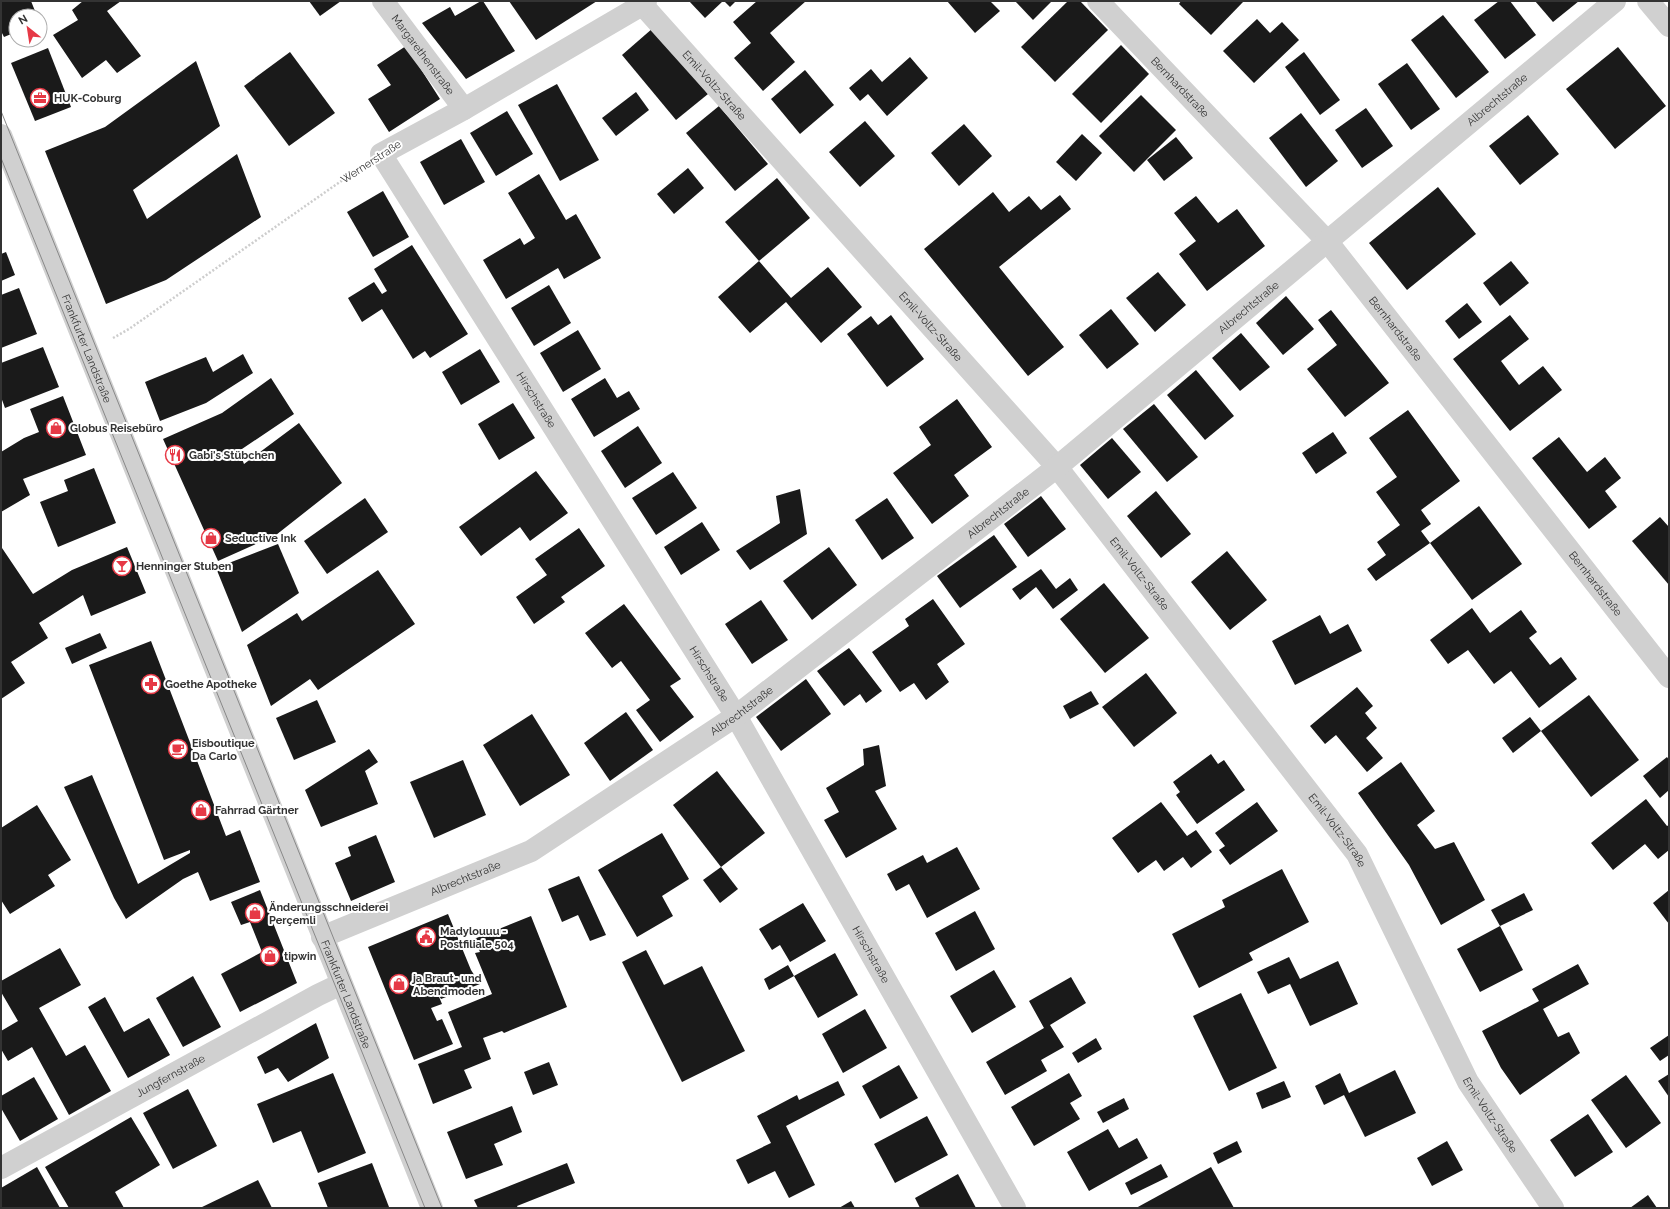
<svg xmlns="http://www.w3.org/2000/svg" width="1670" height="1209" font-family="Raleway,sans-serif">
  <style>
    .building { fill: #1a1a1a }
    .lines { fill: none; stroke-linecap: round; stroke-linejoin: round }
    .path { stroke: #cdcdcd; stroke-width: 2.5; stroke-dasharray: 2 2; stroke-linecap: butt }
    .minor { stroke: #d0d0d0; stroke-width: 22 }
    .tram { stroke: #888; stroke-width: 1 }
    .labels { text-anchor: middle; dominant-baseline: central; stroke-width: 4; stroke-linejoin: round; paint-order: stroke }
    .street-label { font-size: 11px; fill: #333; stroke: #fff }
    .poi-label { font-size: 11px; font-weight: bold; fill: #333; stroke: #fff; text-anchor: start }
  </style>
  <rect width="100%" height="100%" fill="#fff"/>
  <g class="building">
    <path d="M1,1H31L37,16H16V32L4,37L1,31Z"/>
    <path d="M83,1H121L107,11L141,56L117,73L106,60L82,78L53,35L78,20L72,10Z"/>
    <path d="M309,1H341L320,16Z"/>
    <path d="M481,1H483L515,51L466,79L422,23L450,7L455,16Z"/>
    <path d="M509,1H597L536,40Z"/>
    <path d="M689,1H723L705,18Z"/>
    <path d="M724,1H736L730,7Z"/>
    <path d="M757,1H806L770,33L795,62L763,91L734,58L751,43L733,22Z"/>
    <path d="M947,1H990L1000,11L975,33Z"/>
    <path d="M1015,1H1052L1033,20Z"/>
    <path d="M1068,1H1080L1108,30L1055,82L1021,47Z"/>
    <path d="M1181,1H1244L1211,35L1179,4Z"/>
    <path d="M1499,1H1510L1536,35L1505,59L1474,20Z"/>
    <path d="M1535,1H1579L1553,22Z"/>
    <path d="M1443,15L1489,72L1456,98L1411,40Z"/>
    <path d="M1257,19L1270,33L1282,22L1299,40L1254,83L1223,51Z"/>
    <path d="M653,28L708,94L676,120L622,55Z"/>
    <path d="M1121,45L1149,74L1101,123L1072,94Z"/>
    <path d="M406,46L440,99L389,132L368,99L391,85L377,65Z"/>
    <path d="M1618,47L1666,106L1615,149L1566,89Z"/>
    <path d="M48,48L71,107L35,121L11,63Z"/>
    <path d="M290,52L335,113L289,146L244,86Z"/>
    <path d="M1304,52L1340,100L1320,115L1285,67Z"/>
    <path d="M910,57L928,78L887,116L868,94L860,101L849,88L871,69L882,82Z"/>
    <path d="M196,61L220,126L133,190L147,219L237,154L261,217L166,280L106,304L45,151L105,127Z"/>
    <path d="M1407,63L1440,109L1411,130L1378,84Z"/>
    <path d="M805,70L834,105L800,134L771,99Z"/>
    <path d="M557,84L599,160L560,181L518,105Z"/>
    <path d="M636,92L649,110L616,136L602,118Z"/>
    <path d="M1141,95L1176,130L1134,172L1099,136Z"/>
    <path d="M719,106L768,164L735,191L686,133Z"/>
    <path d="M1366,108L1393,146L1362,168L1335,130Z"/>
    <path d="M507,111L533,154L496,176L470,133Z"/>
    <path d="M1301,113L1338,161L1306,187L1269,138Z"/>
    <path d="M1528,115L1559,154L1520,185L1489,146Z"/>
    <path d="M865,121L895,156L860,187L829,152Z"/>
    <path d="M964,124L992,156L959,186L931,153Z"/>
    <path d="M1082,134L1102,153L1076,181L1056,162Z"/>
    <path d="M1176,137L1193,158L1164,181L1147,160Z"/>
    <path d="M461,139L485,182L444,205L420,162Z"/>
    <path d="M688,168L704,188L674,214L657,194Z"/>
    <path d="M539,174L566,220L576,214L601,258L564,279L558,268L506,299L483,260L520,238L524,245L535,238L508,193Z"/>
    <path d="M777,178L810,218L759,261L725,222Z"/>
    <path d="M1438,187L1476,234L1407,290L1369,243Z"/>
    <path d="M383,191L409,237L373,257L347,212Z"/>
    <path d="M993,192L1009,212L1029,196L1041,210L1060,195L1071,209L999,267L1064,347L1028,376L924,249Z"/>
    <path d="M1196,196L1218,223L1237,209L1265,246L1207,291L1179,254L1196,241L1174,213Z"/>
    <path d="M412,245L468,334L430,358L425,351L413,359L382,309L362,322L348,298L374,282L382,294L387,291L374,269Z"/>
    <path d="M6,252L15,275L1,281V254Z"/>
    <path d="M759,261L791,298L828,267L862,307L821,343L786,302L750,333L718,297Z"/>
    <path d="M1511,261L1529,283L1500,306L1483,283Z"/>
    <path d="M1158,272L1186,305L1155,332L1126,298Z"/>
    <path d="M549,285L571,323L534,346L511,308Z"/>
    <path d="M19,288L37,334L1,348V295Z"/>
    <path d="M1286,296L1314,329L1283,355L1256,323Z"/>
    <path d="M1467,303L1482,322L1459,339L1445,321Z"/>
    <path d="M1111,309L1139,344L1107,369L1079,335Z"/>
    <path d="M1331,310L1389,383L1345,417L1307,369L1337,345L1318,320Z"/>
    <path d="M891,315L924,359L887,387L847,334L871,316L878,325Z"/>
    <path d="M1510,315L1529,339L1501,361L1519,385L1543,366L1562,390L1510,431L1453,359Z"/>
    <path d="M578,330L601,369L563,392L540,353Z"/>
    <path d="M1241,333L1270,367L1240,391L1212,358Z"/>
    <path d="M43,347L59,387L5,408L1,397V363Z"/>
    <path d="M480,349L500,382L461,405L442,372Z"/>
    <path d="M243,354L253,373L206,403L160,421L145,382L206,357L213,372Z"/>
    <path d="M1196,370L1234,416L1205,440L1167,395Z"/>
    <path d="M271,378L294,414L239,451L244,464L299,423L342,483L276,535L218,561L163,439L222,413Z"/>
    <path d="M605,378L617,398L629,391L640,409L594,437L571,399Z"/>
    <path d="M63,396L86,455L23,479L30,495L1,512V452L24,438L39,432L30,409Z"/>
    <path d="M957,399L992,447L954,475L969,496L932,524L893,473L931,445L919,427Z"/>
    <path d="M513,403L535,438L499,460L478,424Z"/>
    <path d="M1154,404L1198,457L1167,482L1123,429Z"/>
    <path d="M1408,410L1460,481L1421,510L1431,524L1421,531L1430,543L1376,581L1367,569L1386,555L1377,542L1400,525L1376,492L1397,477L1369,438Z"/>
    <path d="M638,426L662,463L625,488L601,451Z"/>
    <path d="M1333,432L1347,453L1316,474L1302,453Z"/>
    <path d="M1559,437L1587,472L1605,457L1621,478L1605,491L1617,507L1589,529L1532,458Z"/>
    <path d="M1112,438L1141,472L1108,499L1080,465Z"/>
    <path d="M94,468L116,523L58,547L40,502L68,491L64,480Z"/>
    <path d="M536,471L568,513L530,541L520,527L481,556L459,527Z"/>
    <path d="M673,472L697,508L656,535L632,498Z"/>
    <path d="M800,489L807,534L750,570L736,551L780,523L776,496Z"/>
    <path d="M1156,491L1191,534L1161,558L1127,516Z"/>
    <path d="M1041,496L1066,529L1028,557L1004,524Z"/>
    <path d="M365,498L388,532L327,574L304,541Z"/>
    <path d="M887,498L914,538L882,560L855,520Z"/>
    <path d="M1479,506L1522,564L1472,600L1430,543Z"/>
    <path d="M1660,517L1669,527V585L1632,541Z"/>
    <path d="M702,522L720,550L681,575L664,547Z"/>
    <path d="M579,528L605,566L561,597L565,602L534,624L516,597L547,575L535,559Z"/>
    <path d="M994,535L1017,567L960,608L937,576Z"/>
    <path d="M278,544L299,593L242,632L216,568Z"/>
    <path d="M127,547L146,593L91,616L83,595L39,623L48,638L11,662L25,683L1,699V549L2,548L33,594L72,570Z"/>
    <path d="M829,547L857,585L812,620L783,581Z"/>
    <path d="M1227,551L1267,600L1230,630L1191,582Z"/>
    <path d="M1041,569L1056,589L1070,578L1078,590L1053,609L1036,587L1020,600L1012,589Z"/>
    <path d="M378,570L415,624L318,690L310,679L271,706L247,645L297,613L302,621Z"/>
    <path d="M1104,583L1149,638L1105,673L1060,619Z"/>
    <path d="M933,599L965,644L937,664L949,682L926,700L914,683L900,692L872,652L909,626L905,619Z"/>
    <path d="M761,600L788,640L752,664L725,624Z"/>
    <path d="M624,604L681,679L670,686L694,717L660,742L636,710L650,700L621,661L612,668L585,633Z"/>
    <path d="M1472,608L1490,633L1521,610L1537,632L1529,638L1550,665L1561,657L1577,679L1539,708L1511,671L1494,684L1468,650L1448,664L1430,640Z"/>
    <path d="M1320,615L1330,634L1348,624L1362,651L1295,685L1272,641Z"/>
    <path d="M100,633L107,648L72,664L65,648Z"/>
    <path d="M151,641L226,836L240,830L260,882L210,901L198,872L183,879L126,919L114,898L64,787L92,775L138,884L190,853V850L164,860L89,665Z"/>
    <path d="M849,648L882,691L866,703L860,694L844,706L817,671Z"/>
    <path d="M1146,673L1177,713L1134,747L1102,707Z"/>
    <path d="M806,679L831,714L781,751L756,717Z"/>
    <path d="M1357,687L1373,706L1365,713L1377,728L1366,738L1383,758L1367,772L1336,735L1325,744L1310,726Z"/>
    <path d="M1091,691L1099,704L1070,719L1063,706Z"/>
    <path d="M1589,695L1639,760L1591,797L1541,731Z"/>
    <path d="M317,700L336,742L294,760L276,718Z"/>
    <path d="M626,712L653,750L610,781L584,743Z"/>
    <path d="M532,714L570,775L520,806L483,745Z"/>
    <path d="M1530,717L1541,731L1513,753L1502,738Z"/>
    <path d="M879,745L886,786L875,791L897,829L846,858L824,820L839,812L826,788L864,765L863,749Z"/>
    <path d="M369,749L378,762L365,771L378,804L321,827L305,790Z"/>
    <path d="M1211,754L1218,764L1224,760L1245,790L1197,824L1176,795L1180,792L1173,782Z"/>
    <path d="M1667,757L1669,760V790L1660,798L1643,776Z"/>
    <path d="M463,760L486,815L434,838L410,782Z"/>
    <path d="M1401,762L1435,811L1417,825L1435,849L1454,842L1485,900L1441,925L1409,865L1358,793Z"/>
    <path d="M717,771L765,833L721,867L673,805Z"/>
    <path d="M1646,799L1667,826L1669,825V850L1658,859L1645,844L1613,870L1591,843Z"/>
    <path d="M1161,802L1187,836L1196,830L1212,852L1191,868L1183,857L1164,871L1156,860L1138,873L1112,838Z"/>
    <path d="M1257,802L1278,831L1230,865L1219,850L1225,846L1215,833Z"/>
    <path d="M37,805L71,860L48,875L55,886L10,914L1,900V828Z"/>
    <path d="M662,833L689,879L662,896L673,916L637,937L598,870Z"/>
    <path d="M376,835L395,882L351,901L335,863L351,856L348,847Z"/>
    <path d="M957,847L980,889L927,918L909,884L896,891L887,874L923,855L927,863Z"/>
    <path d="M721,867L738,889L720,903L703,880Z"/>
    <path d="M1282,869L1309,922L1249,953L1253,960L1199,988L1172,934L1225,907L1222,900Z"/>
    <path d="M579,876L606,935L590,941L578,915L562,922L548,889Z"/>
    <path d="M260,890L297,983L240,1012L221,974L262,952L250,922L241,925L231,902Z"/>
    <path d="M1669,890V924L1653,903Z"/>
    <path d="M1524,893L1533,910L1500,926L1491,910Z"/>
    <path d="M803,903L826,941L790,962L780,945L772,950L759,929Z"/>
    <path d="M975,911L995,949L956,971L935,933Z"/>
    <path d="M448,914L471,970L480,984L441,999L437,992L442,1004L431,1008L437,1021L442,1019L453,1044L414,1060L368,947Z"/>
    <path d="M531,916L567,1007L504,1033L502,1031L483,1038L491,1059L464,1070L472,1088L433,1104L418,1064L462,1047L448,1012L492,994L475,953L480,952L474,939Z"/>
    <path d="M1500,926L1523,970L1480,992L1457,949Z"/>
    <path d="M60,948L81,985L39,1008L66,1056L85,1045L111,1091L69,1115L32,1047L8,1061L1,1049V1031L18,1021L1,992V981Z"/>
    <path d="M646,950L664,985L702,966L745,1051L682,1082L622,962Z"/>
    <path d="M835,953L858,995L818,1018L794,976L769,990L764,979L788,965L794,976Z"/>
    <path d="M1289,957L1300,979L1338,961L1358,1004L1310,1026L1290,984L1268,994L1257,972Z"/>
    <path d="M1578,964L1589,984L1543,1009L1558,1037L1569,1032L1580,1053L1520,1095L1501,1068L1482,1031L1539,1001L1532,989Z"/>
    <path d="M994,970L1016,1007L972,1033L950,996Z"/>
    <path d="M193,976L221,1027L183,1047L156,998Z"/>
    <path d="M1071,977L1086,1003L1050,1025L1064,1047L1041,1060L1047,1071L1005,1095L986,1062L1044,1028L1029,1001Z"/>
    <path d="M1241,993L1277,1068L1229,1091L1193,1016Z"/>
    <path d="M105,997L124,1032L149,1018L170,1055L128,1078L88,1007Z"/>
    <path d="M865,1009L887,1048L843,1073L822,1034Z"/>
    <path d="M316,1023L329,1058L288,1082L278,1068L265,1074L257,1057Z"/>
    <path d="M1669,1035V1055L1660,1061L1650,1048Z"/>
    <path d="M1096,1038L1102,1049L1078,1063L1072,1053Z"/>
    <path d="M549,1062L558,1085L533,1095L524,1072Z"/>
    <path d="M899,1065L918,1098L880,1119L862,1086Z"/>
    <path d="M1395,1070L1416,1113L1365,1137L1344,1095L1324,1105L1315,1086L1340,1073L1349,1093Z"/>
    <path d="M333,1073L366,1153L318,1173L301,1131L273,1143L257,1104Z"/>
    <path d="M1069,1073L1082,1096L1070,1103L1080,1119L1034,1146L1011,1107Z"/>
    <path d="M1669,1074V1097L1658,1081Z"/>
    <path d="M1626,1075L1661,1123L1626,1148L1591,1100Z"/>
    <path d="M34,1077L58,1119L20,1141L1,1108V1096Z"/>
    <path d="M838,1081L845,1095L786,1126L815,1185L789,1198L775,1171L748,1184L736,1160L771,1143L757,1116L797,1095L799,1100Z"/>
    <path d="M1284,1081L1291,1097L1262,1109L1256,1093Z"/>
    <path d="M188,1089L217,1146L173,1169L143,1113Z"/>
    <path d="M1124,1098L1129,1109L1103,1123L1097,1112Z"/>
    <path d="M512,1106L522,1132L494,1144L503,1165L466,1179L447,1132Z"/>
    <path d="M1588,1114L1613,1152L1575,1177L1550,1140Z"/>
    <path d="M927,1116L948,1155L895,1183L874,1144Z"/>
    <path d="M131,1117L160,1165L115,1192L124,1208H69L45,1167Z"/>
    <path d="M1108,1129L1119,1148L1137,1138L1148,1158L1089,1191L1067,1152Z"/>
    <path d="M1237,1141L1242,1152L1218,1164L1213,1153Z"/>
    <path d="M1447,1141L1463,1170L1432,1186L1417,1158Z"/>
    <path d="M372,1163L389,1207L328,1208L318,1183Z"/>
    <path d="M567,1163L575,1183L517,1206L518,1208H478L474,1200Z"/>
    <path d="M1161,1164L1168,1177L1131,1195L1125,1183Z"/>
    <path d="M37,1167L60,1208H1V1188Z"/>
    <path d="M1211,1167L1234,1208H1136Z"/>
    <path d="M958,1174L976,1208H920L915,1198Z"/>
    <path d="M258,1180L272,1208H200Z"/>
    <path d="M1648,1195L1657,1208H1630Z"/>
    <path d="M851,1201L855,1208H839Z"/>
  </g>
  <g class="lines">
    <path class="path" d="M113,338L129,329L357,170"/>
    <g class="minor">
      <path id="s1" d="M383,1L464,109"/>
      <path id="s2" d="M639,1L1057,467L1357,854L1468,1082L1553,1208"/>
      <path id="s3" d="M646,1L642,5L464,109L381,154L736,716L1015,1208"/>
      <path id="s4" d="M1098,1L1327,241L1669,677"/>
      <path d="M1648,1L1669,26"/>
      <path id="s5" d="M1,135L432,1208"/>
      <path id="s6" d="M322,937L531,851L736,716L1057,467L1615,1"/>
      <path id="s7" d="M1,1168L318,995L341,984"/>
    </g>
    <g class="tram">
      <path d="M1,111L442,1208"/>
      <path d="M1,158L425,1208"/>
    </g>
  </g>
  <defs>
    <g id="office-ring" transform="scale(1)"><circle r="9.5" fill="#fff" stroke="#e63946" stroke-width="1.5"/><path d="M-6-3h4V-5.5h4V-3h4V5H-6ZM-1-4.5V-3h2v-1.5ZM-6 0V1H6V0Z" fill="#e63946"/></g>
    <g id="shop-ring" transform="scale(1)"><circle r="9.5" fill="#fff" stroke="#e63946" stroke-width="1.5"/><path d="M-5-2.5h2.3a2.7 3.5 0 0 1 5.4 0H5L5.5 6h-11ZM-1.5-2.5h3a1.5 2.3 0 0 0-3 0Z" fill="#e63946"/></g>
    <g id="restaurant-ring" transform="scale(1)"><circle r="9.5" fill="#fff" stroke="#e63946" stroke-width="1.5"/><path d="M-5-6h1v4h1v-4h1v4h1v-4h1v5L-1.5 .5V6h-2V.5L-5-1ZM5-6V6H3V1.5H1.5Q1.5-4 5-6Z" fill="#e63946"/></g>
    <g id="bar-ring" transform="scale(1)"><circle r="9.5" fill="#fff" stroke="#e63946" stroke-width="1.5"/><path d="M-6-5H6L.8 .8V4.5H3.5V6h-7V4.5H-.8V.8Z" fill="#e63946"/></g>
    <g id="pharmacy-ring" transform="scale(1)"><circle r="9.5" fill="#fff" stroke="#e63946" stroke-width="1.5"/><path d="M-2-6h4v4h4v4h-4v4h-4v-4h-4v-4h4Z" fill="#e63946"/></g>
    <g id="cafe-ring" transform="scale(1)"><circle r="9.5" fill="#fff" stroke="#e63946" stroke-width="1.5"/><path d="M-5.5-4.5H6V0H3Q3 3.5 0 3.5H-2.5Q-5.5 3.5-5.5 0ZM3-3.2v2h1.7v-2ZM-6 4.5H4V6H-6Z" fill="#e63946"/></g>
    <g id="civic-ring" transform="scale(1)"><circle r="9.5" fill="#fff" stroke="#e63946" stroke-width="1.5"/><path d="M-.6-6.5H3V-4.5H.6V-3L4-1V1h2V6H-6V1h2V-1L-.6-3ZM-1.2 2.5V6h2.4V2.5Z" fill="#e63946"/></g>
  </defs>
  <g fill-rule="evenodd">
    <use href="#office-ring" x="40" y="98"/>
    <use href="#shop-ring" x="56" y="428"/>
    <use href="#restaurant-ring" x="175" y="455"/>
    <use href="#shop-ring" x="211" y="538"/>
    <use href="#bar-ring" x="122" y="566"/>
    <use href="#pharmacy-ring" x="151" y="684"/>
    <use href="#cafe-ring" x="178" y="749"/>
    <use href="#shop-ring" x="201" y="810"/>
    <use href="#shop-ring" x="255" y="913"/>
    <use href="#civic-ring" x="426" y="937"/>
    <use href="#shop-ring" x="270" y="956"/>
    <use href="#shop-ring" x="399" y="984"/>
  </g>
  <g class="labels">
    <g class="street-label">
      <text stroke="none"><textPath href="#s1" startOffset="67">Margarethenstraße</textPath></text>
      <text stroke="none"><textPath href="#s2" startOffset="113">Emil-Voltz-Straße</textPath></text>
      <text stroke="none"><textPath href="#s4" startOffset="119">Bernhardstraße</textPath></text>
      <text stroke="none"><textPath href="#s6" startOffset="1451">Albrechtstraße</textPath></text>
      <text transform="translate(371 162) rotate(-33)">Wernerstraße</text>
      <text stroke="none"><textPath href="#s6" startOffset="1127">Albrechtstraße</textPath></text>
      <text stroke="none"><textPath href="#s2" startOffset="437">Emil-Voltz-Straße</textPath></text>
      <text stroke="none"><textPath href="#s4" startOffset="443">Bernhardstraße</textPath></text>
      <text stroke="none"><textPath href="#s5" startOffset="230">Frankfurter Landstraße</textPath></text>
      <text stroke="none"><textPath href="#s3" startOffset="597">Hirschstraße</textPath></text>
      <text stroke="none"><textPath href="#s6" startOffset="803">Albrechtstraße</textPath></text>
      <text stroke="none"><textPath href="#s2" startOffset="761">Emil-Voltz-Straße</textPath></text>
      <text stroke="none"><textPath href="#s4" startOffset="767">Bernhardstraße</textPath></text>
      <text stroke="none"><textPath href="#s3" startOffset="921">Hirschstraße</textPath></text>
      <text stroke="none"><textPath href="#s6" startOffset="479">Albrechtstraße</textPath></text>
      <text stroke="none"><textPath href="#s2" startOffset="1085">Emil-Voltz-Straße</textPath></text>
      <text stroke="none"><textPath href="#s6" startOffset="155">Albrechtstraße</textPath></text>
      <text stroke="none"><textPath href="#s3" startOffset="1245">Hirschstraße</textPath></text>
      <text stroke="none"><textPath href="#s5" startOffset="926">Frankfurter Landstraße</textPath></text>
      <text stroke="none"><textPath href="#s7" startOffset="193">Jungfernstraße</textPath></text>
      <text stroke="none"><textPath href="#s2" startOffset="1409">Emil-Voltz-Straße</textPath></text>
    </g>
    <g class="poi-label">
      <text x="54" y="98">HUK-Coburg</text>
      <text x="70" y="428">Globus Reisebüro</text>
      <text x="189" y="455">Gabi's Stübchen</text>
      <text x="225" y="538">Seductive Ink</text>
      <text x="136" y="566">Henninger Stuben</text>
      <text x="165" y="684">Goethe Apotheke</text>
      <text x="192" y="743">Eisboutique<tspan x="192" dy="13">Da Carlo</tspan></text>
      <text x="215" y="810">Fahrrad Gärtner</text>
      <text x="269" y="907">Änderungsschneiderei<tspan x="269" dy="13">Perçemli</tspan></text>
      <text x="440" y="931">Madylouuu -<tspan x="440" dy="13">Postfiliale 504</tspan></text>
      <text x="284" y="956">tipwin</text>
      <text x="413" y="978">ja Braut- und<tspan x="413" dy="13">Abendmoden</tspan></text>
    </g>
  </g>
  <rect width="1670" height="1209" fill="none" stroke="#333333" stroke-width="4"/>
  <g transform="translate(28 28) rotate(330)"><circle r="19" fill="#ffffff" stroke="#adadad"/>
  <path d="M0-3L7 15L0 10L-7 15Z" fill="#e63946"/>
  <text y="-6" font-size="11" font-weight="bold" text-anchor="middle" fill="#333333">N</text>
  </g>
</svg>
